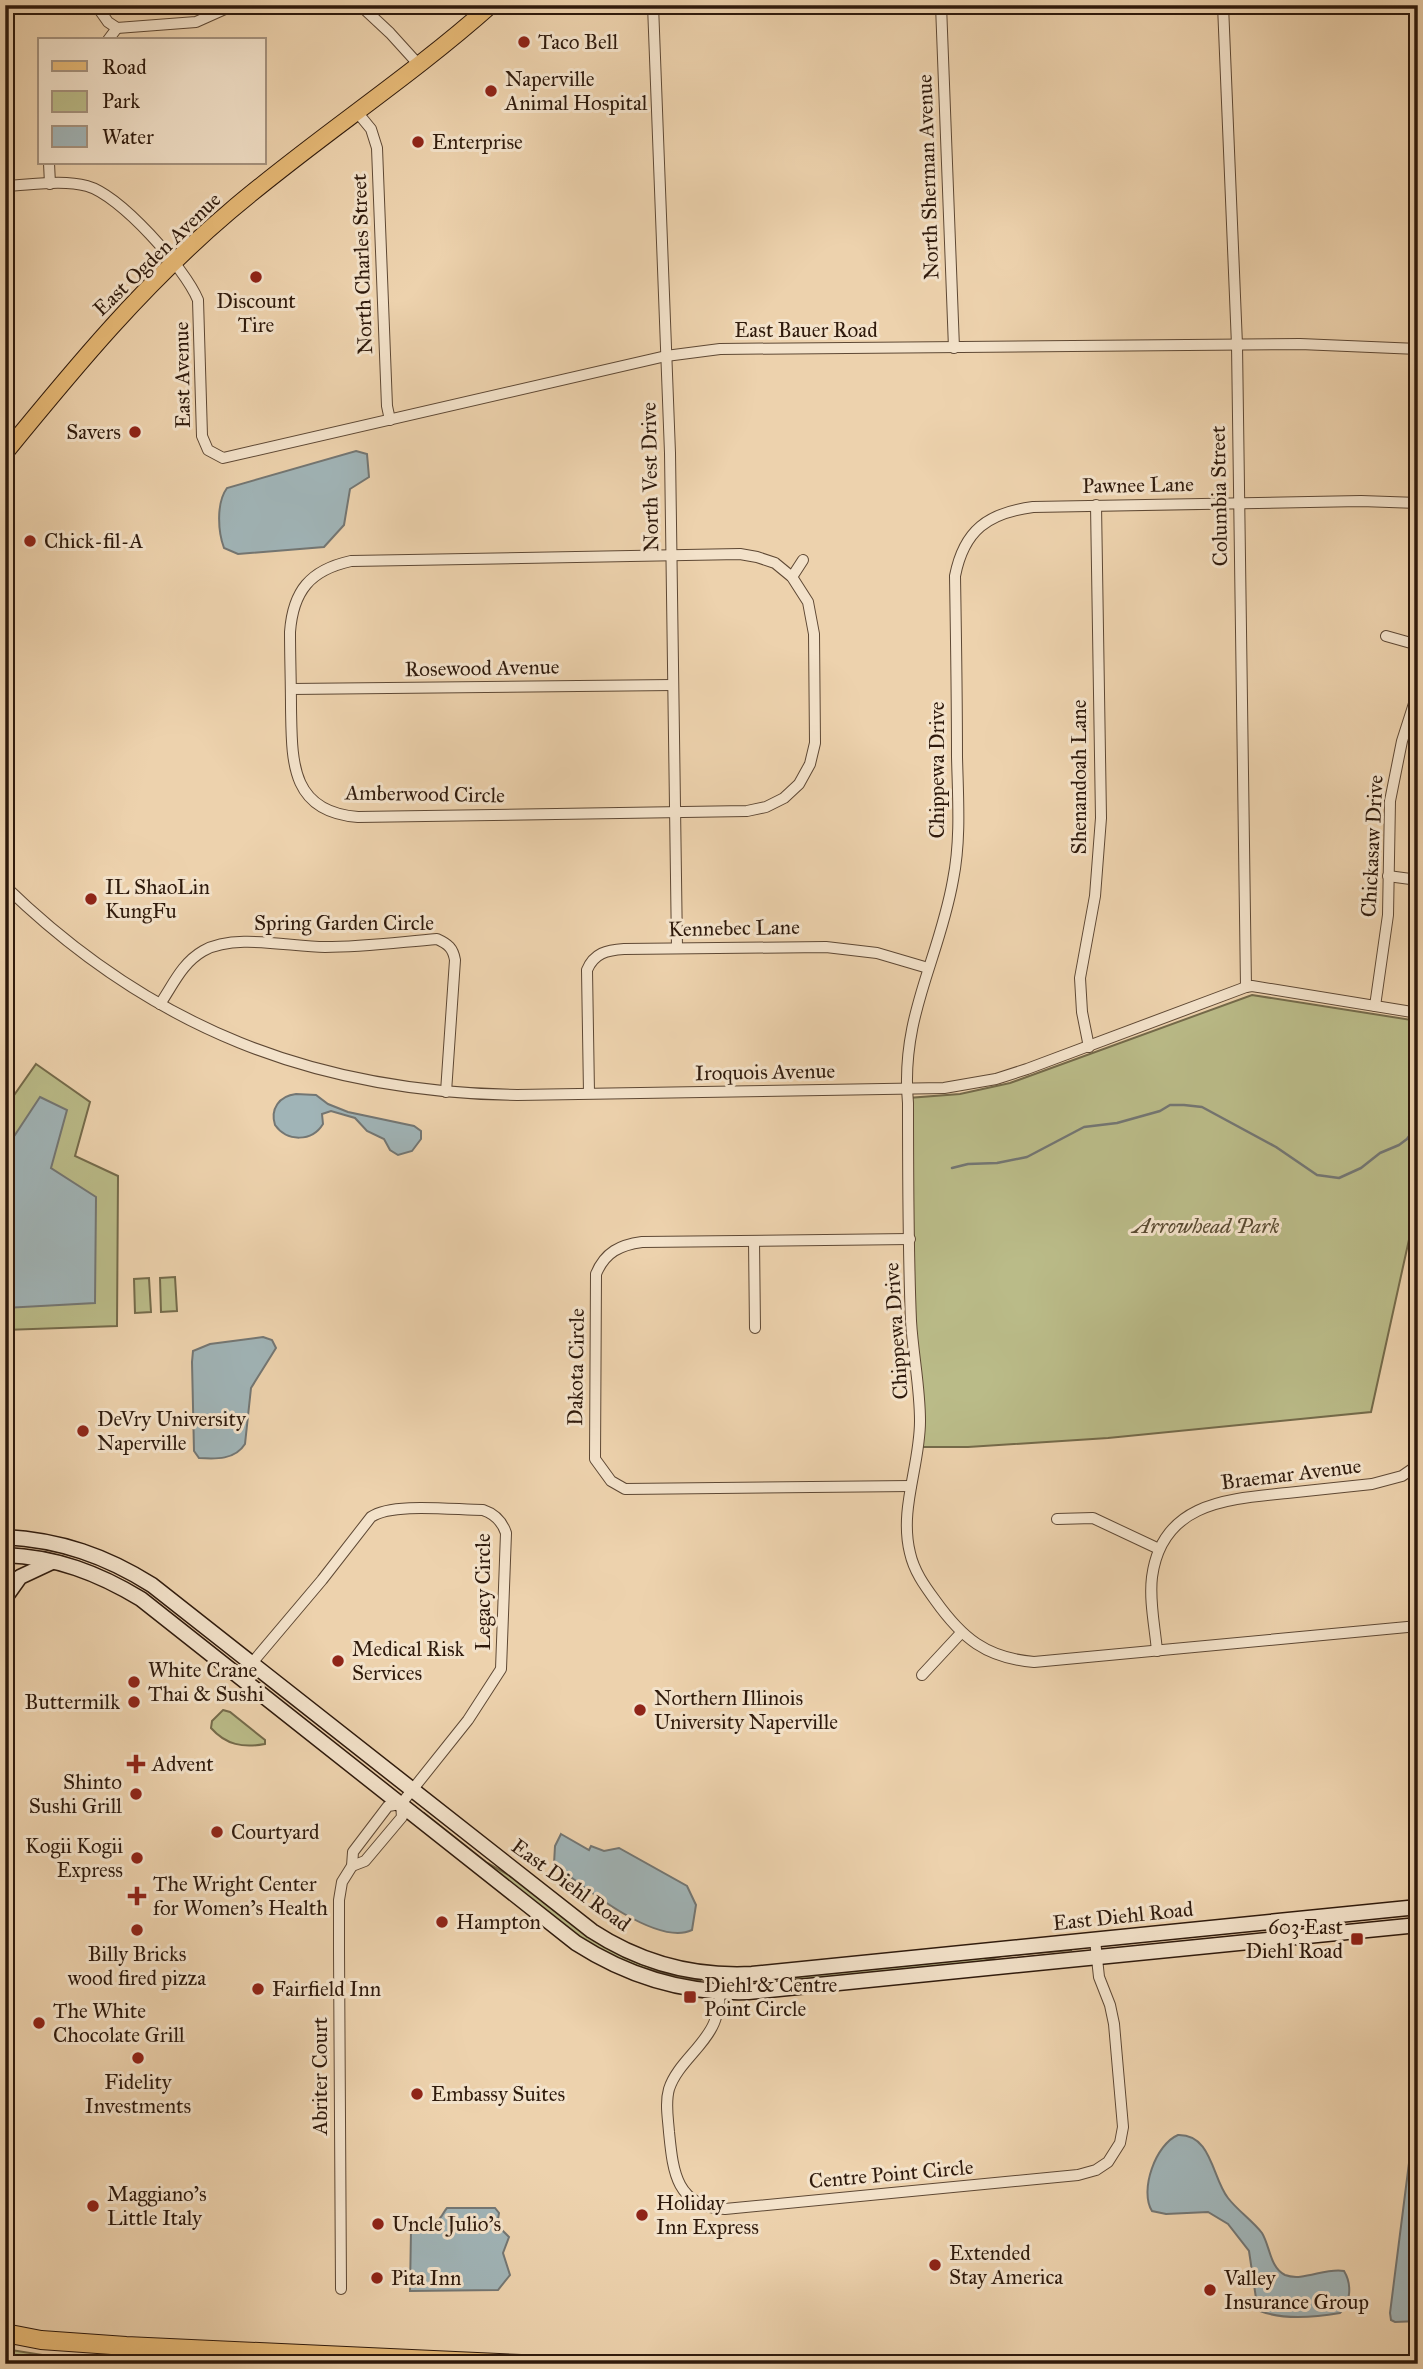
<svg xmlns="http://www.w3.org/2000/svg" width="1423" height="2369" font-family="'IM FELL Great Primer',serif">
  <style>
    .green { fill: #babb88; stroke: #746a4a; stroke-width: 2 }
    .water { fill: #a0b4b7; stroke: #737673; stroke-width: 2 }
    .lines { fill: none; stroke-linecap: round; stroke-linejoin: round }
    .stream { stroke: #737673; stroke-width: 2.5 }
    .street-casing { stroke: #5e4834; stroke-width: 12 }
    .secondary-casing { stroke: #2f1a0c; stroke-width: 17 }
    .primary-casing { stroke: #2f1a0c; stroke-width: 18 }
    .highway-casing { stroke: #2f1a0c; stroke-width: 20 }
    .street { stroke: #f3e2ca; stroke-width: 10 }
    .secondary { stroke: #f3e2ca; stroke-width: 14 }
    .primary { stroke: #e6b976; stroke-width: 16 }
    .highway { stroke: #e6b976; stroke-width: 18 }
    .poi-dot { fill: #8f2418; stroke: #f3e2ca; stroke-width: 2.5 }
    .labels { text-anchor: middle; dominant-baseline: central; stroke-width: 6; stroke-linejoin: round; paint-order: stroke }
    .poi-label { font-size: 21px; fill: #2f1a0c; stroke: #f3e2ca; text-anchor: start }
    .street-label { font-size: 21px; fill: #2f1a0c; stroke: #f3e2ca }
    .park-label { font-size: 21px; font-style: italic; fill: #594a31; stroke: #f3e2ca }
  </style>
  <rect width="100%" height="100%" fill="#edd2ad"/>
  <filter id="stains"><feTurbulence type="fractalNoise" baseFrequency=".00286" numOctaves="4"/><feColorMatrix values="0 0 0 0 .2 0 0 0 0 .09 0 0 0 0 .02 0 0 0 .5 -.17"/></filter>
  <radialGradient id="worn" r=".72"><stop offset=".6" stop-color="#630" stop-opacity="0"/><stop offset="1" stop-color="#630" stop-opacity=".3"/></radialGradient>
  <g class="green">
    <path d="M1252,995L1418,1021V1217L1410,1235L1371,1412L1108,1438L968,1447H919L914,1341L908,1098L960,1094L1010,1083Z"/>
    <path d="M36,1064L90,1102L75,1156L118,1176L117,1326L5,1330V1108Z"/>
    <path d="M175,1277L177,1311L161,1312L160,1278Z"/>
    <path d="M149,1278L151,1312L135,1313L134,1279Z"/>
    <path d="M223,1710L230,1712L265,1740V1744C243,1748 226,1745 211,1728L212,1721Z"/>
    <path d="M424,1813L486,1862L517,1880L586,1933L701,1978L700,1981C664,1974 624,1965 591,1947L422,1815Z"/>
    <path d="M1071,1947V1950L1001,1956L973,1964L742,1987L741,1985L782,1981L814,1973Z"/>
    <path d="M5,2349L61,2358L106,2359L105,2362L5,2361Z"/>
  </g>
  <g class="water">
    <path d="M356,451L367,454L369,477L350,489L344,525L324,547L238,554L224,548C218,532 216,503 227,488Z"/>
    <path d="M296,1094L316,1095L328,1104L348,1112L414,1126L421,1131V1139L412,1151L398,1155L390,1150L384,1139L367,1131L355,1118L331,1111L322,1114L323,1124C312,1142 287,1142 275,1125C270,1109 279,1096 296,1094Z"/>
    <path d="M40,1097L67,1110L51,1168L96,1197L95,1303L5,1308V1150Z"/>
    <path d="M263,1337L272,1340L276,1348L251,1388L245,1444C235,1460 216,1459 199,1458L194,1451L192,1362L193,1351L210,1344Z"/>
    <path d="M561,1834L589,1850L591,1846L604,1851L619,1848L687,1886L696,1905L692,1930C656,1947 581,1885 554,1864L555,1846Z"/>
    <path d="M1178,2135C1212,2134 1212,2178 1228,2198C1238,2211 1252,2220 1262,2233C1270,2246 1270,2268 1285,2275C1303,2282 1326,2267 1344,2271C1352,2284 1351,2303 1340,2313C1317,2317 1283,2320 1260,2311L1257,2305L1249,2251L1228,2224L1208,2212L1166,2214L1152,2211C1139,2190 1156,2144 1178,2135Z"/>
    <path d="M1409,2163H1413L1418,2171V2321L1395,2322L1391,2320L1390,2313Z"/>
    <path d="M447,2208H495L499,2213L497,2225L509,2237L503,2253L510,2275L498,2290L410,2291L411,2229C420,2227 435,2227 440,2218C443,2215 444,2211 447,2208Z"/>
  </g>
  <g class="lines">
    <path class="stream" d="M952,1168L968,1164L997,1163L1027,1157L1084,1127L1117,1123L1160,1111L1170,1105H1184L1202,1107L1276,1147L1317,1175L1339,1178L1361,1168L1380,1153L1399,1145L1407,1139L1418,1124"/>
    <g class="street-casing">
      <g id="street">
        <path d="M96,5L108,22L117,28"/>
        <path d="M360,5L390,33L419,65"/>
        <path d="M653,5L670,453L677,948"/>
        <path d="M941,5L954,348"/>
        <path d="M1223,5L1237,345L1246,987"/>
        <path d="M117,28L196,22L234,5"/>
        <path d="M108,40L117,28"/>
        <path d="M357,112L371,129L377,148L387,406L390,420"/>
        <path d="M49,163L50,184"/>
        <path d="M5,186C31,185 62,179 87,186C120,195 185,268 198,300L202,436L208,450L223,458L666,356L720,349L1300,344L1418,349"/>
        <path d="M1418,503L1361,501L1033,507C988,513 964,530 955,576C956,636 957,697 957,757C958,798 961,840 953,880C939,960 900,1017 908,1103C908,1175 908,1248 911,1321C913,1355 920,1387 920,1421C920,1466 899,1509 910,1553C914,1571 924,1585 935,1600C962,1638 986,1658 1034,1662L1418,1626"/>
        <path d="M740,554L757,557L775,563L792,577L808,602L814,634L815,743L810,764L799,784L784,798L766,807L747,811L358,817C290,812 292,761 291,708C291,683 290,657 290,632C293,591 310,570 351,561Z"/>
        <path d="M792,577L803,560"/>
        <path d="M1386,636L1418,645"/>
        <path d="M291,689L673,685"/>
        <path d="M1388,876L1418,880"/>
        <path d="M5,886C151,1028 314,1092 517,1095L944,1088L996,1079L1027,1069L1246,987L1252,986L1418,1013"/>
        <path d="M160,1004C173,985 182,963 203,951C235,933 290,947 325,947C363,947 400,942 437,939C448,944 453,948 455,960L446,1092"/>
        <path d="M1375,1006L1388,915L1390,801L1402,741L1418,691"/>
        <path d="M1089,1047L1082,1012L1080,978L1095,896L1101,818L1096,505"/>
        <path d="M589,1093L587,970C594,953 607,950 624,949L826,947L877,953L928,968"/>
        <path d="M910,1239L642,1242C620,1245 605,1252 596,1274L595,1459L611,1481L625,1489L911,1486"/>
        <path d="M754,1241L755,1328"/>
        <path d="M1057,1519L1093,1518L1159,1549"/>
        <path d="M1157,1651C1155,1627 1149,1601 1152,1577C1162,1502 1228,1499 1287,1493C1316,1490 1344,1487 1372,1484L1402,1476L1418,1465"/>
        <path d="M252,1663L322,1580L371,1517C392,1502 455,1510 483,1510C495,1514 502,1521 506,1533L501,1669L468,1720L401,1804L388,1806L353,1852L352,1866L342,1882L339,1900V1951L341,2289"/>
        <path d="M922,1675L961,1633"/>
        <path d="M352,1866L365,1861L402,1817L401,1804"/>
        <path d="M722,1975C720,1990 720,2009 714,2023C704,2047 677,2064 669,2089C665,2103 668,2118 669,2132C673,2172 676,2207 725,2209L1078,2175L1096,2170L1108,2162L1120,2143L1123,2127L1114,2024L1110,2005L1099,1977L1095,1940"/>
      </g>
    </g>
    <g class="secondary-casing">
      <g id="secondary">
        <path d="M5,1537C60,1540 106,1556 152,1585L592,1931C641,1963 694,1977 752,1974L1418,1907"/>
        <path d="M5,1555C56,1557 98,1573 141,1599L576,1943C629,1977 685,1994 748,1992L1418,1925"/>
        <path d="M5,1598L20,1577L52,1562"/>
      </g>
    </g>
    <g class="primary-casing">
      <path id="primary" d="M5,453C76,366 143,285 229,212C313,140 408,79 491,5"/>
    </g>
    <g class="highway-casing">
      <path id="highway" d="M5,2333L41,2340L126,2346L521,2364"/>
    </g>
    <use href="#street" class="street"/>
    <use href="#secondary" class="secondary"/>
    <use href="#primary" class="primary"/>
    <use href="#highway" class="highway"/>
  </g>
  <g class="poi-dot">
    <circle cx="524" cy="42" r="7"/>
    <circle cx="491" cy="91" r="7"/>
    <circle cx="418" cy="142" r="7"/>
    <circle cx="256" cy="277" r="7"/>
    <circle cx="135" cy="432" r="7"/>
    <circle cx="30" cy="541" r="7"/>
    <circle cx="91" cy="899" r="7"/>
    <circle cx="83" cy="1431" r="7"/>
    <circle cx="338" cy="1661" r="7"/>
    <circle cx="134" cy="1682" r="7"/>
    <circle cx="134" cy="1702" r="7"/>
    <circle cx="640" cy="1710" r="7"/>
    <path d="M132.5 1753.5h7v7h7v7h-7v7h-7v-7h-7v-7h7z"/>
    <circle cx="136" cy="1794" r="7"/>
    <circle cx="217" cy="1832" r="7"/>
    <circle cx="137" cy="1858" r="7"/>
    <path d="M133.5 1885.5h7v7h7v7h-7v7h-7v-7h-7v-7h7z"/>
    <circle cx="442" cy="1922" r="7"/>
    <circle cx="137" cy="1930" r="7"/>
    <rect x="1350" y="1932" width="14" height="14" rx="3.5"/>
    <circle cx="258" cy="1989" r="7"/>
    <rect x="683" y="1990" width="14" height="14" rx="3.5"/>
    <circle cx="39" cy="2023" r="7"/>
    <circle cx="138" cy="2058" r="7"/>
    <circle cx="417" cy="2094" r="7"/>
    <circle cx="93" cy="2206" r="7"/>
    <circle cx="642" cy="2215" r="7"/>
    <circle cx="378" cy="2224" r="7"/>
    <circle cx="935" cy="2265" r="7"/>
    <circle cx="377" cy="2278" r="7"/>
    <circle cx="1210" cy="2290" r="7"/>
  </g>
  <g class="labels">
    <g class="poi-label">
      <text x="538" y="42">Taco Bell</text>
      <text x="505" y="79">Naperville<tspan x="505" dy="24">Animal Hospital</tspan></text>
      <text x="432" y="142">Enterprise</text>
      <text x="256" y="301" text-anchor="middle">Discount<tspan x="256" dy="24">Tire</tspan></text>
      <text x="121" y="432" text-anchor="end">Savers</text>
      <text x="44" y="541">Chick-fil-A</text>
      <text x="105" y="887">IL ShaoLin<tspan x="105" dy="24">KungFu</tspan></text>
      <text x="97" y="1419">DeVry University<tspan x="97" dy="24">Naperville</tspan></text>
      <text x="352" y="1649">Medical Risk<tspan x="352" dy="24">Services</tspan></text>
      <text x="148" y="1670">White Crane<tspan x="148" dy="24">Thai &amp; Sushi</tspan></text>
      <text x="654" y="1698">Northern Illinois<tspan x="654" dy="24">University Naperville</tspan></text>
      <text x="120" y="1702" text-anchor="end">Buttermilk</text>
      <text x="152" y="1764">Advent</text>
      <text x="122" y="1782" text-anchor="end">Shinto<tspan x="122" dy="24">Sushi Grill</tspan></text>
      <text x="231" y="1832">Courtyard</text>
      <text x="123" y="1846" text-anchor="end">Kogii Kogii<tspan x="123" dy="24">Express</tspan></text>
      <text x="153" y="1884">The Wright Center<tspan x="153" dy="24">for Women's Health</tspan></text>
      <text x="456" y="1922">Hampton</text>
      <text x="1343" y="1927" text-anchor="end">603 East<tspan x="1343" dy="24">Diehl Road</tspan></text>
      <text x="137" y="1954" text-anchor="middle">Billy Bricks<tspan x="137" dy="24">wood fired pizza</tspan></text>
      <text x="704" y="1985">Diehl &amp; Centre<tspan x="704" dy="24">Point Circle</tspan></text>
      <text x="272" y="1989">Fairfield Inn</text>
      <text x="53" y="2011">The White<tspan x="53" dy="24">Chocolate Grill</tspan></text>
      <text x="138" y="2082" text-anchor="middle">Fidelity<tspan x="138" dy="24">Investments</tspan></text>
      <text x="431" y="2094">Embassy Suites</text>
      <text x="107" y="2194">Maggiano's<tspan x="107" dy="24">Little Italy</tspan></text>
      <text x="656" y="2203">Holiday<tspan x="656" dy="24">Inn Express</tspan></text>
      <text x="392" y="2224">Uncle Julio’s</text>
      <text x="949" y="2253">Extended<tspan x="949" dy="24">Stay America</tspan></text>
      <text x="391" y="2278">Pita Inn</text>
      <text x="1224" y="2278">Valley<tspan x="1224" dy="24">Insurance Group</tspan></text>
    </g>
    <g class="street-label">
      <text transform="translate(928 177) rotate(-92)">North Sherman Avenue</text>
      <text transform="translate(157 254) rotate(-44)">East Ogden Avenue</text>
      <text transform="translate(362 264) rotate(-92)">North Charles Street</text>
      <text x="806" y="330">East Bauer Road</text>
      <text transform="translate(182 375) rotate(-91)">East Avenue</text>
      <text transform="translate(650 477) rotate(-91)">North Vest Drive</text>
      <text transform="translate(1138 485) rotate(-1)">Pawnee Lane</text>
      <text transform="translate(1219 496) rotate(-91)">Columbia Street</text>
      <text transform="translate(482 668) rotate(-1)">Rosewood Avenue</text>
      <text transform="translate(937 770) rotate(-90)">Chippewa Drive</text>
      <text transform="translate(1079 777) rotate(-90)">Shenandoah Lane</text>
      <text transform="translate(425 794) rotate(1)">Amberwood Circle</text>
      <text transform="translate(1372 846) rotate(-87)">Chickasaw Drive</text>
      <text x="344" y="923">Spring Garden Circle</text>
      <text transform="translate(734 928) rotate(-1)">Kennebec Lane</text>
      <text transform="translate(765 1072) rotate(-1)">Iroquois Avenue</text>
      <text transform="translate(896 1331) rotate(-94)">Chippewa Drive</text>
      <text transform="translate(576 1367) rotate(-89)">Dakota Circle</text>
      <text transform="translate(1291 1474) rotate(-7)">Braemar Avenue</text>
      <text transform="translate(483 1592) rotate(-90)">Legacy Circle</text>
      <text transform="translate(571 1885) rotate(36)">East Diehl Road</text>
      <text transform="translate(1123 1916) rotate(-6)">East Diehl Road</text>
      <text transform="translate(320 2076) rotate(-90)">Abriter Court</text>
      <text transform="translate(891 2174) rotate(-5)">Centre Point Circle</text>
    </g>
    <g class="park-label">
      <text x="1206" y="1226">Arrowhead Park</text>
    </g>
  </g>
  <rect width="1423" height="2369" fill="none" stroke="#edd2ad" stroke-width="28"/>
  <rect x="7" y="7" width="1409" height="2355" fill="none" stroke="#2f1a0c" stroke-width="3.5"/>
  <rect x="14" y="14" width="1395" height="2341" fill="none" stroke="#2f1a0c" stroke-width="2"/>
  <rect x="38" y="38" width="228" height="126" fill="#f3e2ca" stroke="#a5927e" stroke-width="2"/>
  <rect x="52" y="61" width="35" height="10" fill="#e6b976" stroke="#a5927e" stroke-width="2"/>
  <text x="102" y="74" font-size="21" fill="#2f1a0c">Road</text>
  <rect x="52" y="91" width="35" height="21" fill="#babb88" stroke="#a5927e" stroke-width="2"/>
  <text x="102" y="108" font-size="21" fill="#2f1a0c">Park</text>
  <rect x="52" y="126" width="35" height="21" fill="#a0b4b7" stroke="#a5927e" stroke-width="2"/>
  <text x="102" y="144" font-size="21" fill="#2f1a0c">Water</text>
  <rect width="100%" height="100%" filter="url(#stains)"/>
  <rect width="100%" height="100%" fill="url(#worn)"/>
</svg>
